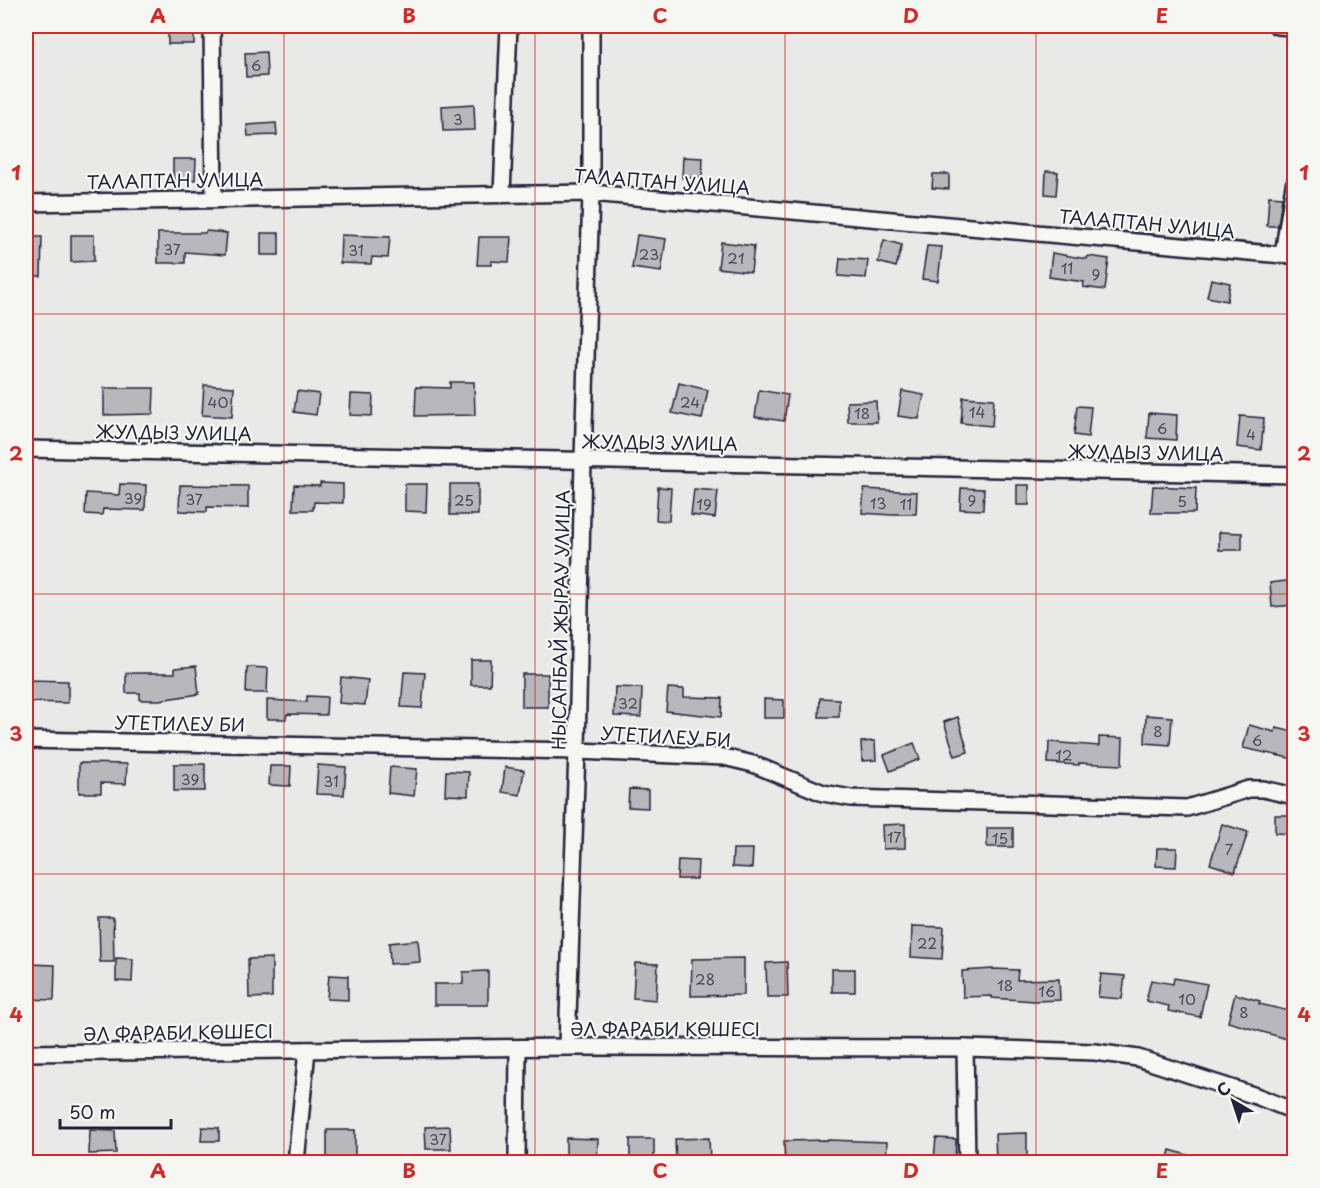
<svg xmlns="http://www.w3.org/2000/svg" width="1320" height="1188" font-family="'Playpen Sans',sans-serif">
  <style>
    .building { fill: #b8b8bc; stroke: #22223b; stroke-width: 1.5 }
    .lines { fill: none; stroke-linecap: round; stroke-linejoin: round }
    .minor-casing { stroke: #22223b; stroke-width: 20 }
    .minor { stroke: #f6f6f2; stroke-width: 15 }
    .grid { fill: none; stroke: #d62828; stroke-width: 1.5; stroke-opacity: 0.55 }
    .labels { text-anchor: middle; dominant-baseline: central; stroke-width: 4.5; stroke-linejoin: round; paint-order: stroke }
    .number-label { font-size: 15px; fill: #48485b }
    .street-label { font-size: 18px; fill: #22223b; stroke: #f6f6f2 }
    .neatline { fill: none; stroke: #d62828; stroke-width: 2 }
    .grid-label { font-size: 20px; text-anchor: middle; font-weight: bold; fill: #d62828 }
  </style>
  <rect width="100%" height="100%" fill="#e9e9e7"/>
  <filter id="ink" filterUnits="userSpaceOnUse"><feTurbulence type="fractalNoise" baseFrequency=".0167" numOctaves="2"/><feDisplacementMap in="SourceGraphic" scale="12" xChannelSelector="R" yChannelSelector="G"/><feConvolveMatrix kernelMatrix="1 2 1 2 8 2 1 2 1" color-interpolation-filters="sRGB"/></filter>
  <g filter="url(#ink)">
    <g class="building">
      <rect x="168" y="26" width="26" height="18"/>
      <path d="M266,52L267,76L246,77L245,53Z"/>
      <path d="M474,104L475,130L443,131L442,106Z"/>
      <path d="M276,123L277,135L248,136L247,125Z"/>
      <path d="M683,157L703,158L702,178H682Z"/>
      <path d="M173,159H196L195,180L173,179Z"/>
      <path d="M1046,171L1058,172L1056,195L1045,194Z"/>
      <path d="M933,174H949V189L932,188Z"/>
      <path d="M1269,196L1282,197L1278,226H1267Z"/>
      <path d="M206,231L227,233L225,255L185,252V263H158V233H205Z"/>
      <rect x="261" y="233" width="18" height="22"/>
      <path d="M71,235H94V261L71,262Z"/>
      <path d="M341,235L390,237L388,258L372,257L371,264L340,263Z"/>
      <path d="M637,235L666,239L661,272L632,268Z"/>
      <path d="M26,237H42L41,276H26Z"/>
      <path d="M479,237H511L509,262L491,261V265H477Z"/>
      <path d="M884,240L902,245L896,267L878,262Z"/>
      <path d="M721,242L754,246L751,272L718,268Z"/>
      <path d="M927,246L942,247L938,281L922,279Z"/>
      <path d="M1052,253L1087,259L1088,256L1109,259L1105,290L1083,287L1084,282L1049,277Z"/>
      <path d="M840,258L868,260L866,278L838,276Z"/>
      <path d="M1211,279L1230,283L1227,301L1207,297Z"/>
      <path d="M450,382H474L475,415L415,416L416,387L450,388Z"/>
      <path d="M679,383L708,390L702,419L672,413Z"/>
      <path d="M204,385L234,387L232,417L202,415Z"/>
      <path d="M104,388H154L153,414L104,415Z"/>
      <path d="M759,390L788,395L784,421L755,417Z"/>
      <path d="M297,391L319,394L316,415L294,412Z"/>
      <path d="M902,391L924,395L919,419L898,416Z"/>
      <path d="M351,394L373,395L372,416L350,415Z"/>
      <path d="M963,397L994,399L992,426L961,423Z"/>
      <path d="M876,401L877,422H848L847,402Z"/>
      <path d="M1077,406L1091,407L1088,437L1074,435Z"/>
      <path d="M1149,413L1177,415L1176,440L1147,438Z"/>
      <path d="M1240,416L1264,418L1261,450L1237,447Z"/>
      <path d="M320,483L343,484V503L314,502L313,510H293L294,485L320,486Z"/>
      <path d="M120,484L146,485L145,510L103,509L102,515L85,514L86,493L119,495Z"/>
      <path d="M405,484H427L426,512L405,511Z"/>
      <rect x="450" y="484" width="28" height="31"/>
      <path d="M180,485L248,486V508L207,507V512L179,511Z"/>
      <rect x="1017" y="485" width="12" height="20"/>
      <path d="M1153,486L1196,488L1195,513H1151Z"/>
      <path d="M658,487L671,488L669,521L656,520Z"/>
      <path d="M961,488L984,489L983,510L960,509Z"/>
      <path d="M694,489L718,491L715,518L691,515Z"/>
      <path d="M864,489L917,492L916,514H891V515L862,513Z"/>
      <path d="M1219,532L1242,533V550H1219Z"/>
      <path d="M1294,580V605L1272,607L1270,583Z"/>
      <path d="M471,660H491L490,685H471Z"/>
      <path d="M196,666L199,694L159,700H140V693H126V673H175V668Z"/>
      <path d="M247,667L268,668L267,693H246Z"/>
      <path d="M404,672L425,673L422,708L401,707Z"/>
      <rect x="522" y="674" width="26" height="33"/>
      <path d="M341,677L368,680L365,705L339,703Z"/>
      <path d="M26,680L68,681V703L26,702Z"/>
      <path d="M615,687L642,688L641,717L614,716Z"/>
      <path d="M668,688L684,689V697L722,698L721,717L666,711Z"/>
      <path d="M307,696L327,697L326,715L287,714L286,719H267V700L307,702Z"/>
      <path d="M820,698L839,699V717H819Z"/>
      <path d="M764,699L784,700V718H764Z"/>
      <path d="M1146,715L1172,717L1170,745L1145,743Z"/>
      <path d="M958,717L968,752L955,756L944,722Z"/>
      <path d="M1249,725L1275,732L1276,728L1294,732V759L1243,748Z"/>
      <path d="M1099,737L1123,738L1122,765L1079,763V765L1048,763L1049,742L1099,746Z"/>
      <path d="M875,741L876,760L862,761L861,742Z"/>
      <path d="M914,743L920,759L890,771L884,755Z"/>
      <path d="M79,763L127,764L126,784L101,783V793H79Z"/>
      <rect x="174" y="764" width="31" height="27"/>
      <path d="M318,765L346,767L344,795L316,794Z"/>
      <path d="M270,766H291L290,786L269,785Z"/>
      <path d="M390,767L417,769L414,796L388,793Z"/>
      <path d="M505,767L524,770L520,795L502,792Z"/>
      <path d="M446,771L469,772L468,796L445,795Z"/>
      <path d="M629,789L648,790V808L628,807Z"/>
      <path d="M1275,815H1294V834L1275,833Z"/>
      <path d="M905,824V848L883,849L882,825Z"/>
      <path d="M1222,824L1248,832L1235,872L1210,864Z"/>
      <rect x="987" y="828" width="26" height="19"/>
      <path d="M1157,848H1177L1176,867L1156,866Z"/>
      <path d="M733,849H753L752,868L732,867Z"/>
      <path d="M678,860L698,861L697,879H677Z"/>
      <path d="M99,918H113L114,962H100Z"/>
      <path d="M912,926L944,927L942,959L911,957Z"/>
      <path d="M418,940L420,962L390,964L389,943Z"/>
      <path d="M116,958L133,959L132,982L116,981Z"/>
      <path d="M272,958V997L249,998L248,959Z"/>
      <path d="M744,958V995L691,996L692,959Z"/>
      <path d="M787,962L788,997H767L766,963Z"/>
      <path d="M635,963L658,964L656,1000L633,998Z"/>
      <path d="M27,964L55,965L54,1000L26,999Z"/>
      <rect x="832" y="969" width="23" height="23"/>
      <path d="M993,969L1018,970L1017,980L1059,979L1060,1000L1035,1001L992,998V996L963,997L962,971Z"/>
      <path d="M488,971V1005H434V984H463V972Z"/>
      <path d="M1101,974L1125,976L1122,999L1098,997Z"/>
      <path d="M329,975L348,976V1000L327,999Z"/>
      <path d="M1174,978L1207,984L1200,1017L1168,1011L1169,1006L1146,1001L1151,980L1173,984Z"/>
      <path d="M1235,994L1260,1001L1259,1004L1294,1012V1041L1228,1022Z"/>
      <path d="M450,1126L451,1149H426L425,1127Z"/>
      <path d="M202,1127L219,1128V1141H201Z"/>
      <path d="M90,1130L115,1131L116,1153L89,1154Z"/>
      <rect x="327" y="1130" width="28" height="32"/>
      <path d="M1027,1133V1160L996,1161L995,1134Z"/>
      <path d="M566,1138L598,1139L597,1162H566Z"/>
      <path d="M709,1138L710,1162H676L675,1139Z"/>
      <path d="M936,1138L956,1139L955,1160L934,1159Z"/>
      <rect x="630" y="1139" width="24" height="20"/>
      <path d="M827,1140L887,1142L886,1162H785L784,1141Z"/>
      <path d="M1170,1150L1202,1159V1162H1167Z"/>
    </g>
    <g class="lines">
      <g class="minor-casing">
        <g id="minor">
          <path d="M212,26L214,199"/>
          <path d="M1277,26L1294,27"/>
          <path d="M502,194L509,26"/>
          <path d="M26,203L591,193L1294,256"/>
          <path d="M1283,254L1294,185"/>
          <path d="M26,449L1294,475"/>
          <path d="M26,740L577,751L724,757L753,764L823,793L851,798L1187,808L1249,789H1263L1294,796"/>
          <path d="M567,1047L577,751L583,459L591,193V26"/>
          <path d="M965,1048L967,1162"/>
          <path d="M26,1053L567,1047L965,1048L1095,1052L1138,1058L1256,1096L1294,1111"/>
          <path d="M296,1162L307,1050"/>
          <path d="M517,1162L518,1048"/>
        </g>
      </g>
      <use href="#minor" class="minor"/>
    </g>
  </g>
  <path class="grid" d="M284,26V1162M535,26V1162M785,26V1162M1036,26V1162M26,314H1294M26,594H1294M26,874H1294"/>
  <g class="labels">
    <g class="number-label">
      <text x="256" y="64">6</text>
      <text x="458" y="118">3</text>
      <text x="172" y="248">37</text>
      <text x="356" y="249">31</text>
      <text x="649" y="253">23</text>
      <text x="736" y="257">21</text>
      <text x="1067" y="267">11</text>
      <text x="1096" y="273">9</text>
      <text x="218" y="401">40</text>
      <text x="690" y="401">24</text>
      <text x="977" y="411">14</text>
      <text x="862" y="412">18</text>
      <text x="1162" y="427">6</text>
      <text x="1251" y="433">4</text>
      <text x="133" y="497">39</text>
      <text x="194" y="498">37</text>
      <text x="464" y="499">25</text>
      <text x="972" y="499">9</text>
      <text x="1182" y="500">5</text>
      <text x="878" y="502">13</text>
      <text x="704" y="503">19</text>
      <text x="906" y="503">11</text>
      <text x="628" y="702">32</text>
      <text x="1158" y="730">8</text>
      <text x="1257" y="739">6</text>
      <text x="1064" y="754">12</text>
      <text x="190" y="778">39</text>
      <text x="331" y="780">31</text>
      <text x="894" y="836">17</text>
      <text x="1000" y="837">15</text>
      <text x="1229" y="848">7</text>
      <text x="927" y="942">22</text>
      <text x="705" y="978">28</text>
      <text x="1005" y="984">18</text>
      <text x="1047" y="990">16</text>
      <text x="1187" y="998">10</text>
      <text x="1244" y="1011">8</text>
      <text x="438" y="1138">37</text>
    </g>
    <g class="street-label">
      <text transform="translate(175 180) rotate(-1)">ТАЛАПТАН УЛИЦА</text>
      <text transform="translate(662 181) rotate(4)">ТАЛАПТАН УЛИЦА</text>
      <text transform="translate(1147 223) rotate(5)">ТАЛАПТАН УЛИЦА</text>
      <text transform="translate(174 432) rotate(1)">ЖУЛДЫЗ УЛИЦА</text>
      <text transform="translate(660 442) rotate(1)">ЖУЛДЫЗ УЛИЦА</text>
      <text transform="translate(1146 452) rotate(1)">ЖУЛДЫЗ УЛИЦА</text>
      <text transform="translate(560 620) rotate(-89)">НЫСАНБАЙ ЖЫРАУ УЛИЦА</text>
      <text transform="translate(180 723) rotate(1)">УТЕТИЛЕУ БИ</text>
      <text transform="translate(666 736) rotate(3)">УТЕТИЛЕУ БИ</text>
      <text x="665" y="1028">ӘЛ ФАРАБИ КӨШЕСІ</text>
      <text transform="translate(178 1032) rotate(-1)">ӘЛ ФАРАБИ КӨШЕСІ</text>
    </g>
  </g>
  <rect width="1320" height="1188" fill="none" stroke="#f6f6f2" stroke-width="66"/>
  <g transform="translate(1233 1101) rotate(321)" stroke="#f6f6f2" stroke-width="4.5" paint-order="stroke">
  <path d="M0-4.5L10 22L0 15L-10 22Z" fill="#22223b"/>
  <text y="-9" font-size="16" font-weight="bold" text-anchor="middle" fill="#22223b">С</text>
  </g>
  <path d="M60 1119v9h111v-9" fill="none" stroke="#22223b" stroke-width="3"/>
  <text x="69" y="1119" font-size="18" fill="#22223b" stroke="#f6f6f2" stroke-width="4.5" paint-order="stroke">50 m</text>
  <rect x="33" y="33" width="1254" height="1122" class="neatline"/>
  <g class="grid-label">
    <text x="158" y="23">A</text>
    <text x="409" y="23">B</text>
    <text x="660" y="23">C</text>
    <text x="911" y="23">D</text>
    <text x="1162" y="23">E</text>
    <text x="16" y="180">1</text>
    <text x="1304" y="180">1</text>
    <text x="16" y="461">2</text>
    <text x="1304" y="461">2</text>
    <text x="16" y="741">3</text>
    <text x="1304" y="741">3</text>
    <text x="16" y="1022">4</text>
    <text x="1304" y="1022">4</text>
    <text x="158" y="1178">A</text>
    <text x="409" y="1178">B</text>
    <text x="660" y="1178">C</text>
    <text x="911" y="1178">D</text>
    <text x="1162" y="1178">E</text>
  </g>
</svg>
